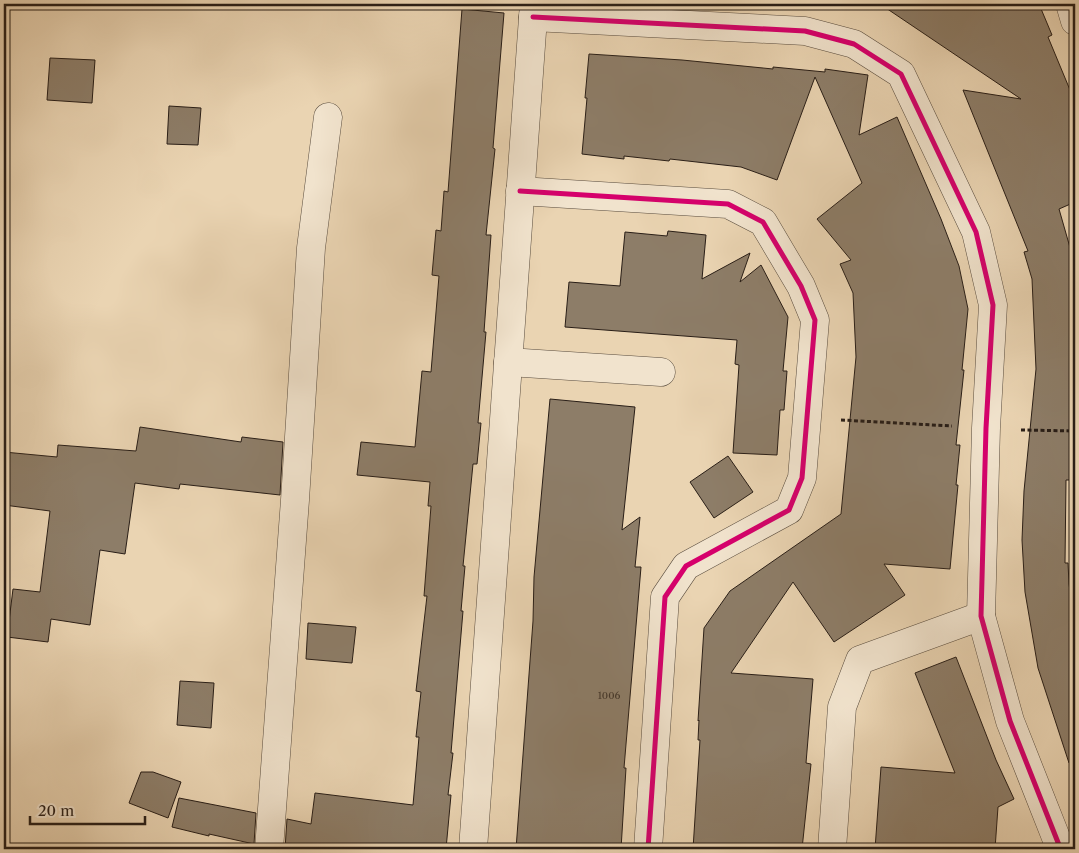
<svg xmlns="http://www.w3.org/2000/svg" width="1079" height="853" font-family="'Libre Caslon Text',serif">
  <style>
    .building { fill: #8d7d68; stroke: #291e17 }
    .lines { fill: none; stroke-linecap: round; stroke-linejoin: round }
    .minor-casing { stroke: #594c3e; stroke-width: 29 }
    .path { stroke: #291e17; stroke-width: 3; stroke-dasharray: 4 2.5; stroke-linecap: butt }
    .minor { stroke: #f1e3cd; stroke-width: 28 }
    .cycleway-casing { stroke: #f1e3cd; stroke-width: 8 }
    .cycleway { stroke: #d6006c; stroke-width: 5 }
    .labels { text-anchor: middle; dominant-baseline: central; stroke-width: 4; stroke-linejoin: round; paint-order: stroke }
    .number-label { font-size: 10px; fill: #42362b }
  </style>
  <rect width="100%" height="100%" fill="#ead4b2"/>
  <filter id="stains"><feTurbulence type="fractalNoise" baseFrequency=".004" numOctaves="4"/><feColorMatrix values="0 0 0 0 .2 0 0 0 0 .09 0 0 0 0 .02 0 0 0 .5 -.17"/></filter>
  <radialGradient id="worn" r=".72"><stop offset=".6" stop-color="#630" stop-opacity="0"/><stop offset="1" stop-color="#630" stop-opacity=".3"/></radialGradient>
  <g class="building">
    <path d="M880,4H1039L1052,35L1048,37L1075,102V202L1059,209L1075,265V422L1070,480H1066L1065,563H1068L1069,584L1075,627V762L1069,763L1038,668L1025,592L1022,540L1024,491L1036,369L1032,279L1024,252L1028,251L963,90L1021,99Z"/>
    <path d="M462,9L504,13L493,148L495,149L486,235H491L484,332H486L478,423H481L477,464H473L463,566H465L461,611H463L451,753H453L448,795H451L446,849H285L287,819L311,824L315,793L413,805L419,737H416L421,692L416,691L427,596H424L431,506H428L430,482L357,475L361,442L415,447L422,371L431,372L439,276L432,275L436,230L441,231L444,191L448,192Z"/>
    <path d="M589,54L682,60L773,69V67L825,72V69L868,75L859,135L897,117L941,219L959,266L968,309L962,370H964L956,445H960L956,485H958L950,569L884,564L905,595L834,642L793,582L731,673L813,679L806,763L811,764L802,849H693L700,740H698L699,720L698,721L704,628L730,591L841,514L856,357L853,293L840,264L851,260L817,219L862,183L815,77L777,180L741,167L670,159L669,161L624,156V159L582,154L587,98H585Z"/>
    <path d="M50,58L95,60L92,103L47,100Z"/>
    <path d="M169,106L201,108L198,145L167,144Z"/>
    <path d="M668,231L706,235L702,279L750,253L740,282L761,265L788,317L783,371H787L784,410H780L777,455L733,453L739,365L735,364L737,340L565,327L569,282L620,286L625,232L667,236Z"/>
    <path d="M550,399L635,407L622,530L640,517L635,567H641L624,768H626L621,849H516L533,621L534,577Z"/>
    <path d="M140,427L241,442L242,437L283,442L280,495L180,484L179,489L135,483L125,554L100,550L90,625L51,619L48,642L7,637L13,589L40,592L50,511L4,505V452L57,457L58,445L136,451Z"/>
    <path d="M728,456L753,492L714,518L690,482Z"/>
    <path d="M308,623L356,627L352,663L306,659Z"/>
    <path d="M956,657L996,760L1014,799L998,807L995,849H875L881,767L955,773L915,673Z"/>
    <path d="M180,681L214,683L211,728L177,725Z"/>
    <path d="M141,772H153L181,782L168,818L129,803Z"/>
    <path d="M179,798L256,813L254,844L209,834V836L172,827Z"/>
  </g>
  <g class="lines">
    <g class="minor-casing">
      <g id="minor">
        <path d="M1070,4L1075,21"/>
        <path d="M533,17L805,31L854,44L901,74L976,232L993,305L986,428L981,616L1010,721L1059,845L1062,849"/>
        <path d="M520,191L728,204L763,222L801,286L815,320L802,478L789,510L686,566L665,597L648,849"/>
        <path d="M508,362L661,372"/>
        <path d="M269,849L295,500L311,248L328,117"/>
        <path d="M473,849L534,4"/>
        <path d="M832,849L842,707L860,660L981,616"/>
      </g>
    </g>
    <g class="path">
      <path d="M841,420L952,426"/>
      <path d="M1021,430L1075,431"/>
    </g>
    <use href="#minor" class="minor"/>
    <g class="cycleway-casing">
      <g id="cycleway">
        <path d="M533,17L805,31L854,44L901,74L976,232L993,305L986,428L981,616L1010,721L1059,845L1062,849"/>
        <path d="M520,191L728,204L763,222L801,286L815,320L802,478L789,510L686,566L665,597L648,849"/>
      </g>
    </g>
    <use href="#cycleway" class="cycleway"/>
  </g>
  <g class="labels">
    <g class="number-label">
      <text x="609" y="695">1006</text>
    </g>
  </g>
  <rect width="1079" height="853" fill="none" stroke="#ead4b2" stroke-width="20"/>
  <rect x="5" y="5" width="1069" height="843" fill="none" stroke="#291e17" stroke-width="2.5"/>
  <rect x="10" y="10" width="1059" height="833" fill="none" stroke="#291e17"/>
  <path d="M30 816v8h115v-8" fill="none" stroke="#291e17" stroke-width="2.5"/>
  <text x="38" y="816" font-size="15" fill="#291e17" stroke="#f1e3cd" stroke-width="4" paint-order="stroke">20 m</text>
  <rect width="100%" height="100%" filter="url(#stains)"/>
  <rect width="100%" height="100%" fill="url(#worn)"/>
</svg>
